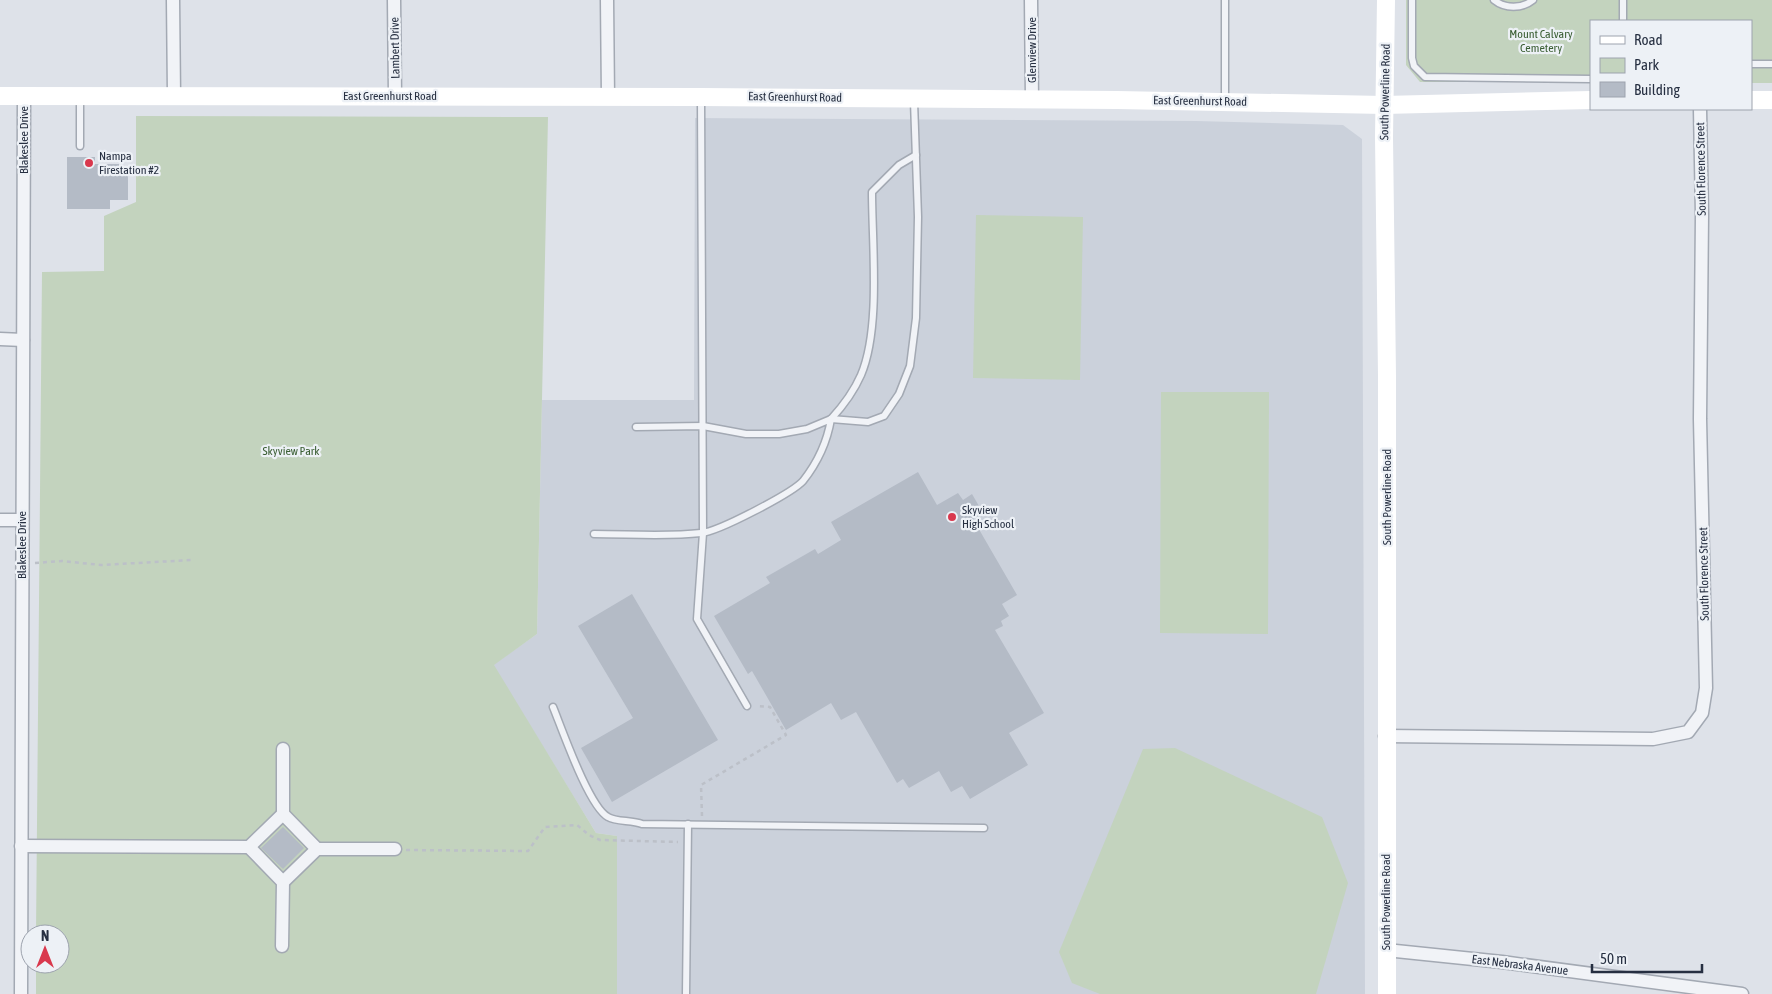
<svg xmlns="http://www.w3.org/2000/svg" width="1772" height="994" font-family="'Asap Condensed',sans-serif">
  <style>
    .built { fill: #cbd1db }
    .green { fill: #c3d3be }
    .building { fill: #b4bbc6 }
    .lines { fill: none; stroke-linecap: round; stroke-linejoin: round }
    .lane-casing { stroke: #a3a9b3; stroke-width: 9 }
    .street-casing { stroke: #a3a9b3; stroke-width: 15 }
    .path { stroke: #bcc0c8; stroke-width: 2.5; stroke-dasharray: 4 4; stroke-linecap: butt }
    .lane { stroke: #f1f3f7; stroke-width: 6 }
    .street { stroke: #f1f3f7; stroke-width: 12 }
    .secondary { stroke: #fff; stroke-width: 18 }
    .poi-dot { fill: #d9384d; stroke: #edf1f6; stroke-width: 2 }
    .labels { text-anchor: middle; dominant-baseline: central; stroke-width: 4.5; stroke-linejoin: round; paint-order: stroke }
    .park-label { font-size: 12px; fill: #395d32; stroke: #edf1f6 }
    .street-label { font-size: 12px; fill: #262f41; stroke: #edf1f6 }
    .poi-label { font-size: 12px; fill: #262f41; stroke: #edf1f6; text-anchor: start }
  </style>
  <rect width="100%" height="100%" fill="#dee2e9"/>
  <path class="built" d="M695,118L1196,121L1343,125L1362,139L1365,994H617V836L596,833L493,665L537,634L542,400H694Z"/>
  <g class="green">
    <path d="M1406,0H1772V83H1751V21H1591V82H1420L1406,65Z"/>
    <path d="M136,116L548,117L537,634L494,665L596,833L617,836V994H36V964H60V934H36L42,272L104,271V216L136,202Z"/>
    <path d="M976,215L1083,217L1080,380L973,378Z"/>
    <path d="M1161,392H1269L1268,634L1160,633Z"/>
    <path d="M1175,748L1322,817L1348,883L1316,994H1100L1072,983L1059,952L1143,749Z"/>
  </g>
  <g class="building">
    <path d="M67,157H95V164H119V174H128V200H110V209H67Z"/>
    <path d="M918,472L937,505L958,493L963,500L972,494L983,513L973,519L1017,595L1002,604L1009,616L1001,621L1003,626L995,630L1044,713L1009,733L1028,765L970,799L962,786L951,792L939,771L909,788L903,779L897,783L856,712L841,720L831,703L786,730L752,671L748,674L714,616L770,583L766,577L815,549L818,554L841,540L831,522Z"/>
    <path d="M632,594L718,740L612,802L581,748L633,718L578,626Z"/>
    <path d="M283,827L304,848L283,869L261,848Z"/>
  </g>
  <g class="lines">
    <g class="lane-casing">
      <g id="lane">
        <path d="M1412,0V58L1414,66L1425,77L1591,79"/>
        <path d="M1494,0C1505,9 1522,9 1533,0"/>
        <path d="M1623,21V0"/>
        <path d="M1751,64H1772"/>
        <path d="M80,97V146"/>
        <path d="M701,99L703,533L697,619L747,706"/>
        <path d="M1225,101V0"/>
        <path d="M831,419L868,422L884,416L899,394L910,366L916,318L918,217L914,101"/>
        <path d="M831,419C843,406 854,391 861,375C881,328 872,244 872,192L899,165L916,155"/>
        <path d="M594,534C629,534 666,537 701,533C718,532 792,493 803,481C818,462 827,443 831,419L807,429L779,434H746L703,426L636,427"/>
        <path d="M553,707C562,729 589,807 608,817C616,822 632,820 642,824L984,828"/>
        <path d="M686,994L688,824"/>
      </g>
    </g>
    <g class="street-casing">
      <g id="street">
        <path d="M173,0L174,95"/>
        <path d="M394,0L395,96"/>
        <path d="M607,0L608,97"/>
        <path d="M1031,0L1032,100"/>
        <path d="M0,339L23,340"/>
        <path d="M0,520H22"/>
        <path d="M1385,736L1653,739L1688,732L1702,713L1706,688L1700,419L1702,215L1700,109"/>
        <path d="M283,749V814L317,849"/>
        <path d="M21,846L249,847L283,814"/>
        <path d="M249,847L283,882L282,946"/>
        <path d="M283,882L317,849H395"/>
        <path d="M1386,950L1502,962L1742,994"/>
        <path d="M21,994L24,96"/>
      </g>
    </g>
    <g class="path">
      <path d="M35,563L62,561L101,565L192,560"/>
      <path d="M702,816L701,785L786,735L770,707L756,706"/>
      <path d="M406,850L528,851L545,827L577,825L589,835L600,840L678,842"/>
    </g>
    <use href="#lane" class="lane"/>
    <use href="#street" class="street"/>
    <g class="secondary">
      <path d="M1386,0L1384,137L1387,376V994"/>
      <path d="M0,96L701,97L1117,100L1384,105L1591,100"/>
      <path d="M1751,100H1772"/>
    </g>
  </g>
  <g class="poi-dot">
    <circle cx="89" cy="163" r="5"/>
    <circle cx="952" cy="517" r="5"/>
  </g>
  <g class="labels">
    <g class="park-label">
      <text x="1541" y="34">Mount Calvary<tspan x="1541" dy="14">Cemetery</tspan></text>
      <text x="291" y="451">Skyview Park</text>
    </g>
    <g class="street-label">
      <text transform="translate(395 48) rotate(-91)">Lambert Drive</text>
      <text transform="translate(1032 50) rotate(-90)">Glenview Drive</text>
      <text transform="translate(1385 92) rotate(-89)">South Powerline Road</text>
      <text x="390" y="96">East Greenhurst Road</text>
      <text transform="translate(795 97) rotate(1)">East Greenhurst Road</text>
      <text transform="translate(1200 101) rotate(1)">East Greenhurst Road</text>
      <text transform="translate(24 140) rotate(-90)">Blakeslee Drive</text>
      <text transform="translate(1701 169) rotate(-91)">South Florence Street</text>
      <text transform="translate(1387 497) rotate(-90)">South Powerline Road</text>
      <text transform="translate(22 545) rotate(-90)">Blakeslee Drive</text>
      <text transform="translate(1704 574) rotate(-91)">South Florence Street</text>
      <text transform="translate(1386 902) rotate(-90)">South Powerline Road</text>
      <text transform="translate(1520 965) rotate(7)">East Nebraska Avenue</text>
    </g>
    <g class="poi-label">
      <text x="99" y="156">Nampa<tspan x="99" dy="14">Firestation #2</tspan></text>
      <text x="962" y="510">Skyview<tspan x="962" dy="14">High School</tspan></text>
    </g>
  </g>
  <rect x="1590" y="20" width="162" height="90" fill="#edf1f6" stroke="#9da3ae"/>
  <rect x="1600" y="36" width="25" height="8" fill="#ffffff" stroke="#9da3ae"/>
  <text x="1634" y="45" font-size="15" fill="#262f41">Road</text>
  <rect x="1600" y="58" width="25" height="15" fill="#c3d3be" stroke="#9da3ae"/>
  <text x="1634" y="70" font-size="15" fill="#262f41">Park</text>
  <rect x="1600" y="82" width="25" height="15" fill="#b4bbc6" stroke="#9da3ae"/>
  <text x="1634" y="95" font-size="15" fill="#262f41">Building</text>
  <g transform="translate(45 949)"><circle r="24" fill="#edf1f6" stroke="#9da3ae"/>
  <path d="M0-4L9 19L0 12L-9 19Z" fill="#d9384d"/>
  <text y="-8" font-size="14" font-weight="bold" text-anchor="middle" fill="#262f41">N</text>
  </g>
  <path d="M1592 964v8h110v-8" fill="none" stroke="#262f41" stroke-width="2.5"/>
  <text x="1600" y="964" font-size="15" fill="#262f41" stroke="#edf1f6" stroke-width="4" paint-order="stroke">50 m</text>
</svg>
